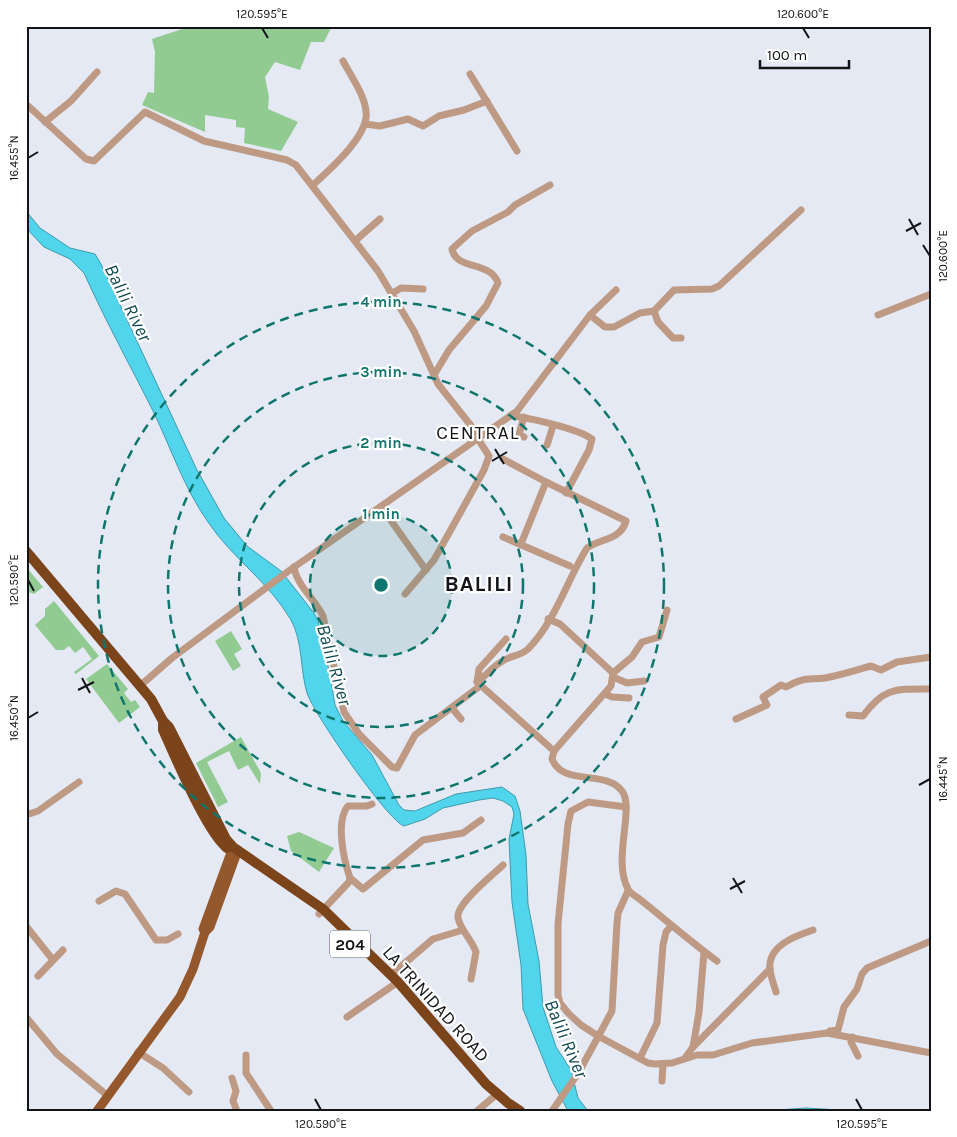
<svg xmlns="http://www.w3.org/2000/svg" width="957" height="1137" font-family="Karla,sans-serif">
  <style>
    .green { fill: #91cb92 }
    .water { fill: #51d5ec; stroke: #3e9bac }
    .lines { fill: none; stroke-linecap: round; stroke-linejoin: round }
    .minor { stroke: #be9a84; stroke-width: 7 }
    .major { stroke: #95572c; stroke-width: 9 }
    .highway { stroke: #7c441b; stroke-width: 10 }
    .ticks { fill: none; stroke: #121417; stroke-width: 2 }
    .ring { fill: none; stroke: #0f766e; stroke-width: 2.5; stroke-dasharray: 9 6 }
    .labels { text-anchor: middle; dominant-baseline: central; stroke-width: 4.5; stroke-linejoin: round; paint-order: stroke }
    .shield { fill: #fff; stroke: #595a5d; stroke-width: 1 }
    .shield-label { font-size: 16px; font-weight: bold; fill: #121417 }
    .street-label { font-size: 18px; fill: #121417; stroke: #fff }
    .water-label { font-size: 19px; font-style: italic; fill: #0f4a53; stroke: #fff }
    .neighbourhood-label { font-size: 19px; letter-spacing: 1px; fill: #121417; stroke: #fff }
    .district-label { font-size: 22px; font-weight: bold; letter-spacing: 1px; fill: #121417; stroke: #fff }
    .centre { fill: #0f766e; stroke: #fff; stroke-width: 2.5 }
    .ring-label { font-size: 15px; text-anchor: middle; font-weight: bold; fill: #0f766e; stroke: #fff; stroke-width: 4.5; stroke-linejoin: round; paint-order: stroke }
    .neatline { fill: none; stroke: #121417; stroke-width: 2 }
    .ticks-label { font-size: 12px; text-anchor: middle; fill: #121417 }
  </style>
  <rect width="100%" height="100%" fill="#e4e9f3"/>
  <g class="green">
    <path d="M191,26H332L324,42H311L300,70L275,62L265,77L269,97L268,109L298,122L281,151L244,143L245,128L236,127V120L205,115V132L142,105L148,92L154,93L155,52L152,39Z"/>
    <path d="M26,567L43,587L34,594L26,591Z"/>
    <path d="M54,601L99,656L76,674L74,672L92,659L83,647L75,653L69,646L64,650H56L35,625L45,616V609Z"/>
    <path d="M231,631L242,649L234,654L241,666L233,671L215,641Z"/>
    <path d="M107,664L128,689L124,693L131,702L135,700L140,707L119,723L86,679Z"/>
    <path d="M241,737L261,773L260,784L248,765L238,770L229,751L207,762L228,802L218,807L196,763Z"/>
    <path d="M299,832L334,848L319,872L291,851L287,836Z"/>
  </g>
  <g class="water">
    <path d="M26,211L40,228L70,248L95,254L101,264L197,470L224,518L247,546L281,571L314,613L318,621L330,675L335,705L343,721L372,755L399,805L404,810L415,811L456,794L502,787L515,796L520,811L526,855L528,904L539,961L543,1007L556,1047L571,1070L578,1098L588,1111H568L552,1081L523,1009L521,965L512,902L509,839L514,814L512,807L503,801L493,798L479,800L443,808L425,819L404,826C387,820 314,714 307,693C300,669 303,642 291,620C269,582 232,558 208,522C184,488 171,448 153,411C130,365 105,320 84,273L70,259L44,247L26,228Z"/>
    <path d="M806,1108L856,1111H756H763Z"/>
  </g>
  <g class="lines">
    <g class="minor">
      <path d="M470,74L517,151"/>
      <path d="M26,104L86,159L94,161L145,112L204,141L287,160L296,165L378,271L414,331L438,384L480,437"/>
      <path d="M45,122L71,101L97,72"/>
      <path d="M365,124L380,126L408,119L423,126L439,116L464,110L487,101"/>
      <path d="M313,185C329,170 370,135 366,111C364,94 351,76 343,61"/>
      <path d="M356,240L380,219"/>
      <path d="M391,294L401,288L423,289"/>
      <path d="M654,311L658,322L673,338H681"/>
      <path d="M590,315L605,327H614L640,313L654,311L674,290L712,289L719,286L801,210"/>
      <path d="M878,315L931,294"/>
      <path d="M434,375L449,350L486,306L498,283C490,260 456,271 452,249L472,231L508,212L515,205L550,185"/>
      <path d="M510,416C527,417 579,429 592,439L589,450L566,493"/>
      <path d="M524,437L519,434L524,417"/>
      <path d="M547,445L553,426"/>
      <path d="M382,508L426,570"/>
      <path d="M503,537L570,566"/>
      <path d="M521,544L546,482"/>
      <path d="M294,567C297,586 315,599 323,616L344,712L359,734L392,767L397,768L415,735L480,686"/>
      <path d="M405,594L434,560L484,470L489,456L478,439"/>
      <path d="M667,610L659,637L642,642L632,657L613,673L611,686L554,751L552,759C563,787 606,769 622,791C635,808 612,860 628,889C630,894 638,897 642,901C667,921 691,942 717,961"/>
      <path d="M548,619L560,624L613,673"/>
      <path d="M506,639L479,669L477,682L554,751"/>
      <path d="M613,677L627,683L644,681"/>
      <path d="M477,682C486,676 492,667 501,662C510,655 519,657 528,649C555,622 567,580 587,548C599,539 621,540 626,521L546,482L503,459"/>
      <path d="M141,685L172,658L290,570L517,411L590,315L616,290"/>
      <path d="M605,694L612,697L629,698"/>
      <path d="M452,708L461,719"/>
      <path d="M849,715L863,716C884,687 896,689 931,689"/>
      <path d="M736,719L767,705L763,697L781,685L786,687C804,677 806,680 825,678C841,675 856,670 871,666L881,670L897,662L931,657"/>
      <path d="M626,807L588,802L571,811L568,824L558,924V995L560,1003L569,1014L581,1025L598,1036L648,1063L655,1064L672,1063L697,1055H713L752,1043L827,1033L931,1053"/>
      <path d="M26,815L38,811L79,782"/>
      <path d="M350,878L363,889L423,840L463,833L481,820"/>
      <path d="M99,901L116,891L125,894L156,940H167L178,934"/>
      <path d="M319,914L349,882L350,878C344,861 335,821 348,806H367L372,804"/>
      <path d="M26,926L53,960"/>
      <path d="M391,975L433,939L463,930"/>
      <path d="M38,976L63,950"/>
      <path d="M471,979L476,952C472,940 461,931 458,918C455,904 494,874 503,865"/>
      <path d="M776,992C774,985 771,977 770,970C767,946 795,936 813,930"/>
      <path d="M26,1017L57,1054L108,1096"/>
      <path d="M347,1017L398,982"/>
      <path d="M830,1031L838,1030L844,1007L857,989L862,974L867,968L931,941"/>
      <path d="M852,1037L851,1042L858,1056"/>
      <path d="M693,1047L699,1012L704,952"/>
      <path d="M138,1052L163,1068L189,1092"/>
      <path d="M246,1055V1073L271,1111"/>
      <path d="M640,1058L657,1023L663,945L666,932L671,926"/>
      <path d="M685,1058L693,1047L770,969"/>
      <path d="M232,1078L236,1091L233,1101L237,1111"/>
      <path d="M662,1081L663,1064"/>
      <path d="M477,1111L497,1094"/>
      <path d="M552,1111L579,1072L612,1011L617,923L618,913L628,891"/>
    </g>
    <g class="major">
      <path d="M205,932L210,927L238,850"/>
      <path d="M97,1111L180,997L193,969L205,932L203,929L233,847"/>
    </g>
    <g class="highway">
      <path d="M26,551L151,699L163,721L169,727L226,839L233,847L323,909L398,982L486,1084L508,1103L520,1111"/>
      <path d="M163,721V730C176,758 206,831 227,848"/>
    </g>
  </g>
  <path class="ticks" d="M262,28L268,38M803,28L809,38M28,158L38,152M909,219L918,235M906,231L921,223M923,245L930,256M495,449L504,464M492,461L507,452M28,580L34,591M82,678L90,693M78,690L94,682M28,718L38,712M919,785L930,779M733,878L742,893M730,889L745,881M315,1099L321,1110M856,1099L862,1110"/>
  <circle cx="381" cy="585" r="71" fill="#0f766e" fill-opacity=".12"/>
  <g class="ring">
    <circle cx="381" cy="585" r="71"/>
    <circle cx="381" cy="585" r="142"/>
    <circle cx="381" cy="585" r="213"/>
    <circle cx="381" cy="585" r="283"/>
  </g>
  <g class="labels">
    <rect class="shield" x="330" y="930.5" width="40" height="27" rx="4"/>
    <g class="shield-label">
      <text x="350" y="944">204</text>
    </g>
    <g class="street-label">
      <text transform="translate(436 1004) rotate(48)">LA TRINIDAD ROAD</text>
    </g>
    <g class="water-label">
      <text transform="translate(128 303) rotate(64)">Balili River</text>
      <text transform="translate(334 665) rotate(74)">Balili River</text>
      <text transform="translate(566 1039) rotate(67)">Balili River</text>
    </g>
    <g class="neighbourhood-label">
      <text x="478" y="433">CENTRAL</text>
    </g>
    <g class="district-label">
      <text x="479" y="584">BALILI</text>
    </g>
  </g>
  <circle cx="381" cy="585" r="8" class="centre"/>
  <g class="ring-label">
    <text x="381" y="307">4 min</text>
    <text x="381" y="377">3 min</text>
    <text x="381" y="448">2 min</text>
    <text x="381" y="519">1 min</text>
  </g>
  <rect width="957" height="1137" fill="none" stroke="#ffffff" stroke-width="55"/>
  <path d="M760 60v8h89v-8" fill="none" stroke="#121417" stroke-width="2.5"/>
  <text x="767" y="60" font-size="15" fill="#121417" stroke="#ffffff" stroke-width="4" paint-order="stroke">100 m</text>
  <rect x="28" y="28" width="902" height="1082" class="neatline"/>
  <g class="ticks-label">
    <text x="262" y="18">120.595°E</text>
    <text x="803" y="18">120.600°E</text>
    <text transform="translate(14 158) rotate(-90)" y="4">16.455°N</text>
    <text transform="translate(943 256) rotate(-90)" y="4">120.600°E</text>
    <text transform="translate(14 580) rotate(-90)" y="4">120.590°E</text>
    <text transform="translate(14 718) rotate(-90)" y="4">16.450°N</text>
    <text transform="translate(943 779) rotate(-90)" y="4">16.445°N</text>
    <text x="321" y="1128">120.590°E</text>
    <text x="862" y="1128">120.595°E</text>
  </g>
</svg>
